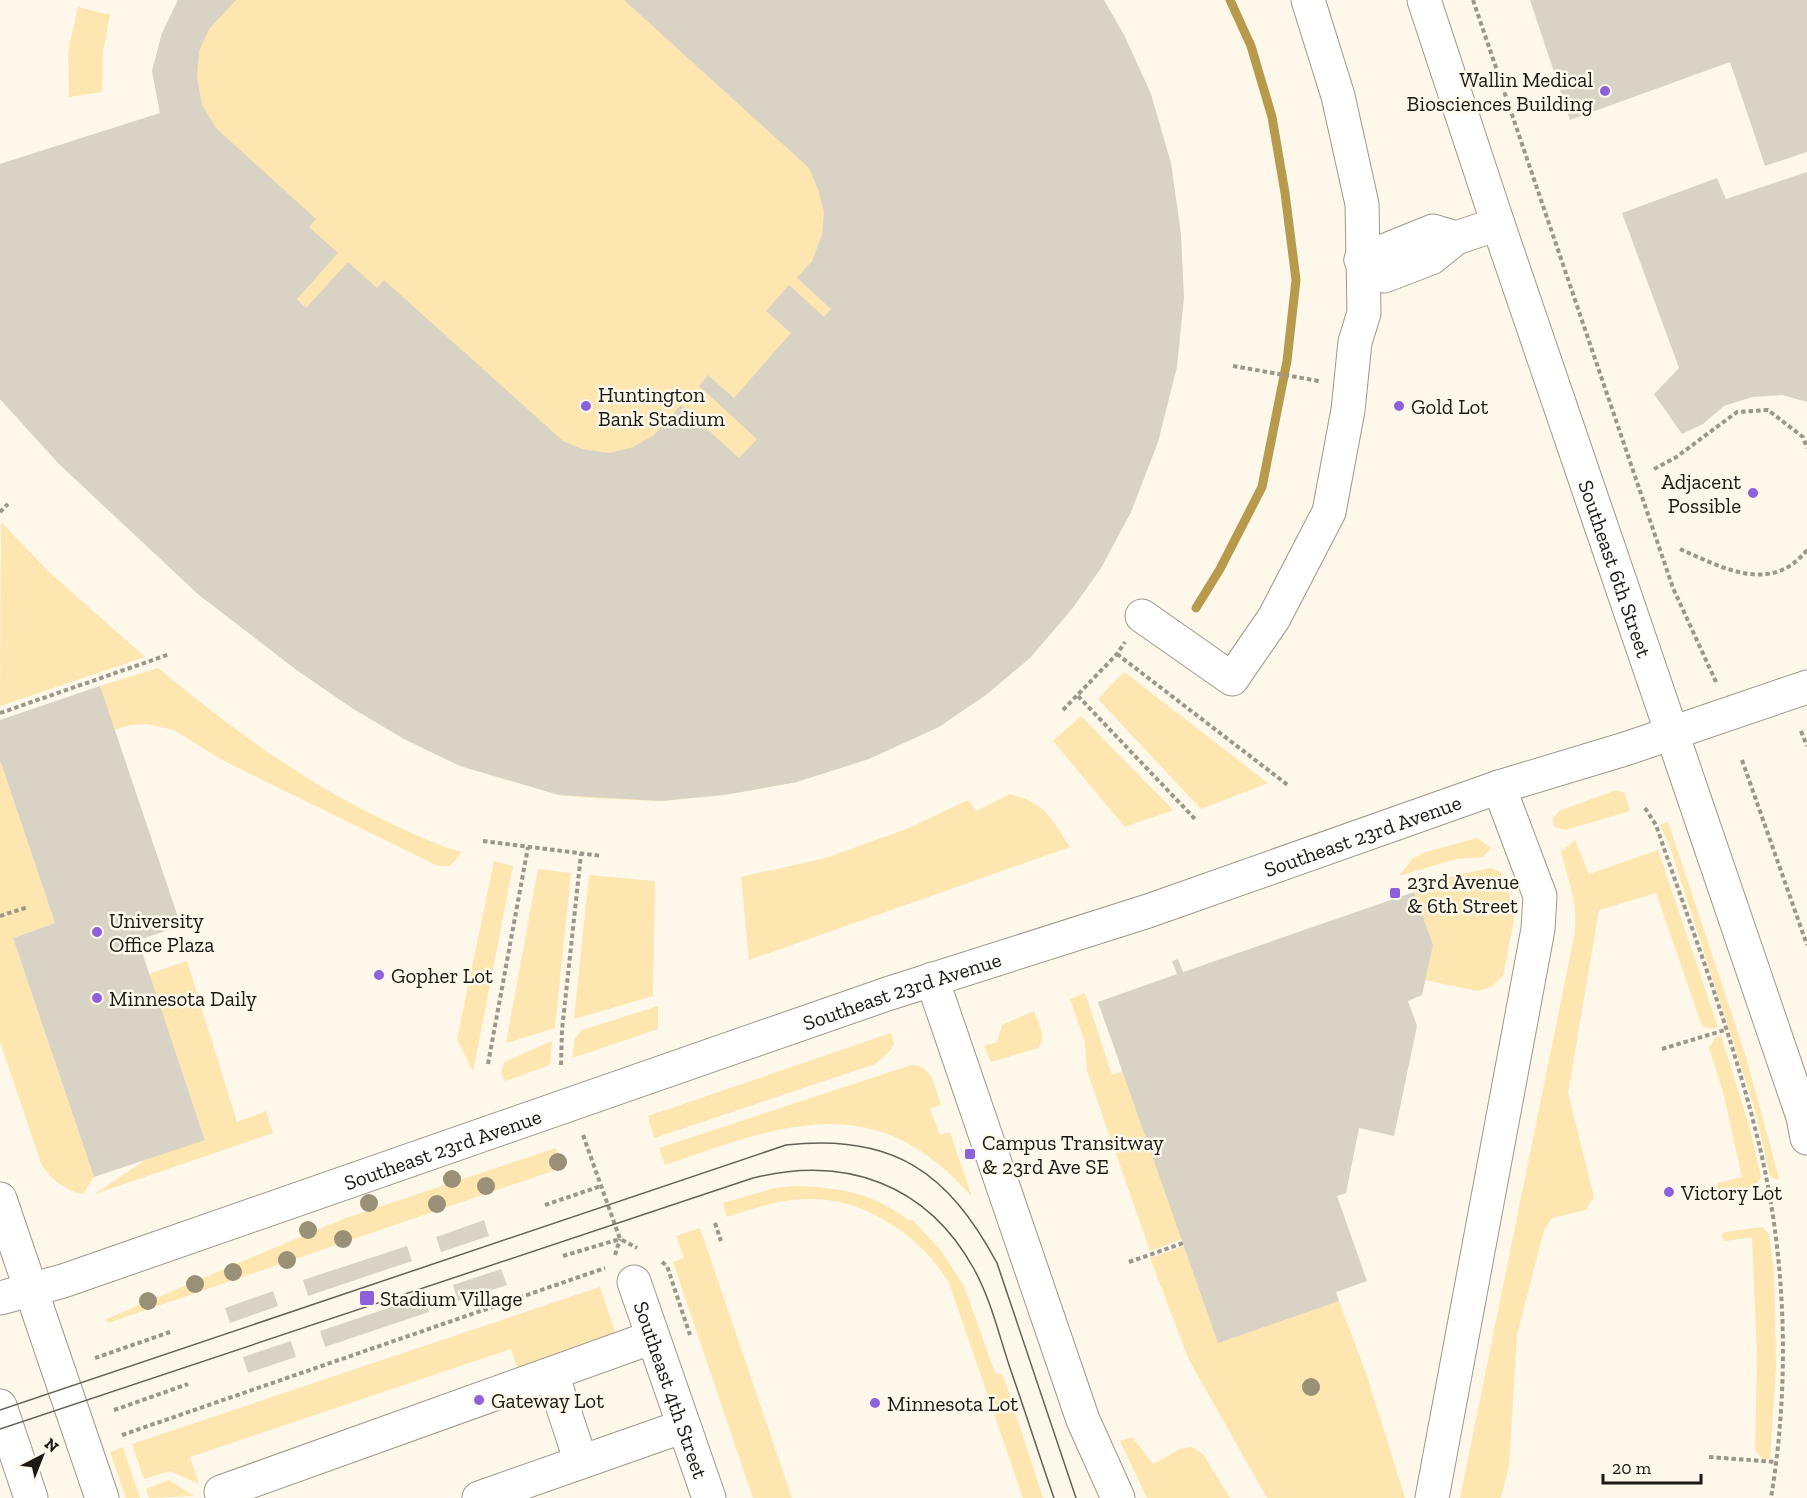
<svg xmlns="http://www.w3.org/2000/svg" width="1807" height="1498" font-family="'Zilla Slab',serif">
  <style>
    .green { fill: #fde6b0 }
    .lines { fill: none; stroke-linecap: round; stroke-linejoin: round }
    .stream { stroke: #b89a4d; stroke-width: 9 }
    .building { fill: #d9d3c5 }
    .minor-casing { stroke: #9d988a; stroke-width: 35 }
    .major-casing { stroke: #9d988a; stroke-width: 35 }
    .path { stroke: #9c978d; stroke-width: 4; stroke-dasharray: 4.5 3; stroke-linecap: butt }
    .minor { stroke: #fff; stroke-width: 33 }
    .major { stroke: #fff; stroke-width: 33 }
    .tram { stroke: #646159; stroke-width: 1.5 }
    .tree { fill: #9a9077 }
    .poi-dot { fill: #8d61dc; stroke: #fef8ea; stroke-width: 2 }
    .labels { text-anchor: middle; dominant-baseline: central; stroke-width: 5; stroke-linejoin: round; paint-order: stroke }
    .poi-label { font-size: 21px; fill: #1b1914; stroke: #fef8ea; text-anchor: start }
    .street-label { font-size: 21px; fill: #1b1914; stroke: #fef8ea }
  </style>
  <rect width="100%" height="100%" fill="#fef8ea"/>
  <g class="green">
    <path d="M178,0H1104L1125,37L1151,94L1176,367L1158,442L1131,512L1101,568L1072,609L1030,658L797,782L724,795L661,801L591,798L559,795L460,766L404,739L352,708L298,671L199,595L59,464L0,399V164L160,113L152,71L162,33Z"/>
    <path d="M78,7L110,15L103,52L102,92L69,97L68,52Z"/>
    <path d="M1,522L49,572L145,657L0,706Z"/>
    <path d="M158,668C232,729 307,785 394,825C416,835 438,846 462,852L450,866H438L224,761L174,730L148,724L130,725L114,730L100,686Z"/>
    <path d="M1124,672L1268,783L1201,809L1098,699Z"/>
    <path d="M1081,716L1173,810L1125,827L1053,741Z"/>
    <path d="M0,760L55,923L13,938L94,1177L83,1194C64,1190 54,1181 42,1166L0,1042Z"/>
    <path d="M1614,791L1624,792L1630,811L1565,830L1554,827L1553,818L1559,811Z"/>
    <path d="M1010,794C1047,804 1050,817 1070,847L749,960L741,877L826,858L909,828L968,800L976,811Z"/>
    <path d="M1668,822L1746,1057L1779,1178L1777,1180L1770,1176L1755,1110L1669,844L1660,825Z"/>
    <path d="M1477,838L1491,848L1483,857L1456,859L1399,876L1412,859L1426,852Z"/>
    <path d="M1575,840L1589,874L1658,850L1718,1027L1711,1029L1702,1026L1656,893L1599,910L1568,1093L1594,1197L1586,1210L1552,1218L1544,1230L1517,1335L1509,1466L1501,1498H1460L1574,937C1579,903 1569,884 1561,852Z"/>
    <path d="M494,861L513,866L473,1072L457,1039Z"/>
    <path d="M1490,868L1501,872L1513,904L1514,920L1503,976L1491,987L1478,991L1425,980L1433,945L1414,892L1417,884Z"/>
    <path d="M538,869L571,873L555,1028L506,1043Z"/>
    <path d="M589,875L655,881L653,996L574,1019Z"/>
    <path d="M187,961L237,1122L266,1111L273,1133L95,1194L145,1160L205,1139L149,974Z"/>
    <path d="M1085,993L1112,1075L1123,1071L1182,1239L1150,1251L1087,1071L1085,1043L1070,999Z"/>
    <path d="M658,1006V1029L572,1058L575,1039L582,1030Z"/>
    <path d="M1034,1011C1038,1023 1048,1038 1038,1048L991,1062L984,1046L997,1042L1002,1025Z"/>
    <path d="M891,1033L894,1043L891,1050L875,1064L654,1138L648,1116Z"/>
    <path d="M1721,1035L1750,1129L1761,1177L1755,1187L1721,1192L1715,1188L1719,1183L1742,1177L1723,1092L1709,1048L1715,1038Z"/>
    <path d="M552,1041L550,1065L505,1081L501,1073L504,1062Z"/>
    <path d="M911,1065C933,1065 935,1088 941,1105L930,1109L940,1135L950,1132L972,1197C875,1086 785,1124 665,1165L659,1148Z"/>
    <path d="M556,1148L564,1167L108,1323L106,1319L343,1219Z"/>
    <path d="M795,1186C837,1187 874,1193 908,1220H913L942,1252L964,1286L995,1373L1003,1375L1043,1498H1023L949,1283C923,1238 866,1199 813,1199C783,1198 755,1208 727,1217L723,1203L775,1188Z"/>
    <path d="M1762,1227L1769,1234L1774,1272L1776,1367L1770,1459H1762L1755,1450L1757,1356L1752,1237L1726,1241L1721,1237L1725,1232Z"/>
    <path d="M700,1228L792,1498H753L673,1262L684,1258L676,1236Z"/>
    <path d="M1184,1246L1339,1301L1367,1376L1405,1498H1267L1189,1360L1150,1258Z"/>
    <path d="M600,1287L615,1332L613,1343L519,1373L511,1349L190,1457L199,1484L170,1471L144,1479L132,1444Z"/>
    <path d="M1132,1437L1153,1464L1180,1449L1192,1447L1203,1454L1230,1498H1147L1120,1441Z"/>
    <path d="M123,1447L140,1498H126L110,1452Z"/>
    <path d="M169,1480L194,1496L149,1498L146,1489Z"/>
  </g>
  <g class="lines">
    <path class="stream" d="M1196,608L1220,569L1262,487L1287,361L1296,280L1285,193L1272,117L1251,46L1230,0"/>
  </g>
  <g class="building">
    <path d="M178,0H236L209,29L199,51L197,77L202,105L216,128L316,219L309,227L338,253L297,299L306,308L348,262L377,288L384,280L563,441L582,449L609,453L633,447L654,435L681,405L739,458L757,439L699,386L708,375L734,398L791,333L766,311L789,285L824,317L831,309L797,278L812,261L822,235L824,213L818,189L809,168L624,0H1104L1125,37L1151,94L1171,163L1181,234L1184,298L1177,367L1158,442L1131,512L1101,568L1072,609L1030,658L986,695L939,727L869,759L797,782L724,795L661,801L559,795L460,766L404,739L352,708L298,671L199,595L59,464L0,399V164L160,113L152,71L162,33Z"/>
    <path d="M1530,0H1807V152L1765,166L1730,62L1570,120Z"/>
    <path d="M1807,172V402L1782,395L1752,397L1724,406L1703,424L1682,434L1654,394L1679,368L1622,213L1717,178L1726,199Z"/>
    <path d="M100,686L181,926L138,940L205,1140L94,1177L13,938L55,923L0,760V720Z"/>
    <path d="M1414,892L1433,945L1422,995L1408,1001L1417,1026L1394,1136L1359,1128L1346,1193L1337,1196L1367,1281L1336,1292L1339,1301L1218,1343L1098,1002L1177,974L1172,961L1178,959L1183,972Z"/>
    <path d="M484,1220L489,1236L441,1252L436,1237Z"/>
    <path d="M407,1246L412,1261L308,1296L303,1280Z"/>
    <path d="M501,1269L507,1285L458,1301L453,1285Z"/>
    <path d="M273,1291L278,1306L230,1323L225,1308Z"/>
    <path d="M424,1296L429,1312L325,1347L320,1331Z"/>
    <path d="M291,1341L296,1357L248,1373L243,1357Z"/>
  </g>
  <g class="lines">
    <g class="minor-casing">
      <g id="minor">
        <path id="s1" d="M1424,0L1498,224L1803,1117L1807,1138"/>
        <path d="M1361,260L1384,276L1431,258L1456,238L1498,224"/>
        <path d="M1361,260L1433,231L1456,238"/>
        <path d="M1142,616L1232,679L1274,618L1329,512L1348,410L1355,342L1364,313L1362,204L1338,96L1308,0"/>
        <path d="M932,979L1083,1420L1118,1498"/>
        <path id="s2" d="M634,1282L709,1498"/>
        <path id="s3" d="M30,1290L63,1281L887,994L1148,911L1499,787L1625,749L1807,687"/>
        <path d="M552,1374L581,1462"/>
        <path d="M223,1498L221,1492L653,1337"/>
        <path d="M479,1498L684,1426"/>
        <path d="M1432,1498L1538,929L1540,896L1499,787"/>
      </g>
    </g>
    <g class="major-casing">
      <g id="major">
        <path d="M0,1199L102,1498"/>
        <path d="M0,1298L30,1290"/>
        <path d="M0,1406L31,1498"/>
      </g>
    </g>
    <g class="path">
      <path d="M1473,0L1673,588L1716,682"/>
      <path d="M1233,366L1319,381"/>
      <path d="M1654,469L1675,458L1737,412L1768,410L1803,437L1807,448"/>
      <path d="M0,512L8,504"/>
      <path d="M1680,549C1723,568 1771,595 1807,550"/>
      <path d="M1117,654L1289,786"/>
      <path d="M1078,696L1195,819"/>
      <path d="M1063,710L1117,654L1125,642"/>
      <path d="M0,713L170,654"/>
      <path d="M1801,731L1807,746"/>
      <path d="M1742,760L1807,945"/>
      <path d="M1645,808L1656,825C1690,925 1729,1025 1755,1128C1786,1247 1791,1377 1771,1498"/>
      <path d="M483,841L602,856"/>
      <path d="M0,916L28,907"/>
      <path d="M1662,1049L1725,1030"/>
      <path d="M488,1064L528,847"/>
      <path d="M561,1065L562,1030L581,854"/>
      <path d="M583,1135L620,1239L637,1248"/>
      <path d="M545,1205L601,1186"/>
      <path d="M715,1223L721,1241"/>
      <path d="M615,1255L620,1239"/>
      <path d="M563,1256L620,1239"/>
      <path d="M662,1262L667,1266L690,1335"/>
      <path d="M1129,1262L1183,1243"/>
      <path d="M95,1358L170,1332"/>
      <path d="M114,1410L188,1384"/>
      <path d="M122,1435L605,1268"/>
      <path d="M1709,1457L1776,1462"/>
    </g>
    <use href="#minor" class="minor"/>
    <use href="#major" class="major"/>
    <g class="tram">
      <path d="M0,1410L786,1145C893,1133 948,1172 997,1263L1076,1498"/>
      <path d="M0,1429L753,1178C846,1155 927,1184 974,1269C991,1300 999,1335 1010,1368C1025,1411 1039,1455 1054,1498"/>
    </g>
  </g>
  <g class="tree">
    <circle cx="558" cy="1162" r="9"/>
    <circle cx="452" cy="1179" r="9"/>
    <circle cx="486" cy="1186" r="9"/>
    <circle cx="369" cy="1203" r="9"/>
    <circle cx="437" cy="1204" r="9"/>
    <circle cx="308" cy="1230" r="9"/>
    <circle cx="343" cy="1239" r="9"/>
    <circle cx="287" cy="1260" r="9"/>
    <circle cx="233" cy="1272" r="9"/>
    <circle cx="195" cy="1284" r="9"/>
    <circle cx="148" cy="1301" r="9"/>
    <circle cx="1311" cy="1387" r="9"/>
  </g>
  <g class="poi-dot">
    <circle cx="1605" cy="91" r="6"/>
    <circle cx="586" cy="406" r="6"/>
    <circle cx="1399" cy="406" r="6"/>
    <circle cx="1753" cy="493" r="6"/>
    <rect x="1389" y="887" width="12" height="12" rx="3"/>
    <circle cx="97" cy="932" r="6"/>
    <circle cx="379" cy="975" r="6"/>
    <circle cx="97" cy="998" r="6"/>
    <rect x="964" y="1148" width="12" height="12" rx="3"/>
    <circle cx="1669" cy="1192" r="6"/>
    <rect x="359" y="1290" width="16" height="16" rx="3"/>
    <circle cx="479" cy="1400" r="6"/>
    <circle cx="875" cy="1403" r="6"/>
  </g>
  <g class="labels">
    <g class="poi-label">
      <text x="1593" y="79" text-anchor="end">Wallin Medical<tspan x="1593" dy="24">Biosciences Building</tspan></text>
      <text x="598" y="394">Huntington<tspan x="598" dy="24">Bank Stadium</tspan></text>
      <text x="1411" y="406">Gold Lot</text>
      <text x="1741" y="481" text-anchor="end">Adjacent<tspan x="1741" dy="24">Possible</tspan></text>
      <text x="1407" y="881">23rd Avenue<tspan x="1407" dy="24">&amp; 6th Street</tspan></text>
      <text x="109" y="920">University<tspan x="109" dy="24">Office Plaza</tspan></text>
      <text x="391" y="975">Gopher Lot</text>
      <text x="109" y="998">Minnesota Daily</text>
      <text x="982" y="1142">Campus Transitway<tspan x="982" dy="24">&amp; 23rd Ave SE</tspan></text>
      <text x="1681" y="1192">Victory Lot</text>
      <text x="380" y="1298">Stadium Village</text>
      <text x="491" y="1400">Gateway Lot</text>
      <text x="887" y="1403">Minnesota Lot</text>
    </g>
    <g class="street-label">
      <text stroke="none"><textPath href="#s1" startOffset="600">Southeast 6th Street</textPath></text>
      <text stroke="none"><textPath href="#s3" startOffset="1408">Southeast 23rd Avenue</textPath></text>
      <text stroke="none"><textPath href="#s3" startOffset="922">Southeast 23rd Avenue</textPath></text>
      <text stroke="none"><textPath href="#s3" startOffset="436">Southeast 23rd Avenue</textPath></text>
      <text stroke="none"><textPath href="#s2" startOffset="114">Southeast 4th Street</textPath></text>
    </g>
  </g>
  <g transform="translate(42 1456) rotate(42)" stroke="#fef8ea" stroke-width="4.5" paint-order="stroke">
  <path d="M0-4.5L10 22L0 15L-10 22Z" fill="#1b1914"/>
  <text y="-9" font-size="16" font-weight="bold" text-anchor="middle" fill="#1b1914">N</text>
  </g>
  <path d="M1603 1474v9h98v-9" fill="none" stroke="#1b1914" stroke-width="3"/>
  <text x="1612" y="1474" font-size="18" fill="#1b1914" stroke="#fef8ea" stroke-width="4.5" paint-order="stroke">20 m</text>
</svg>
